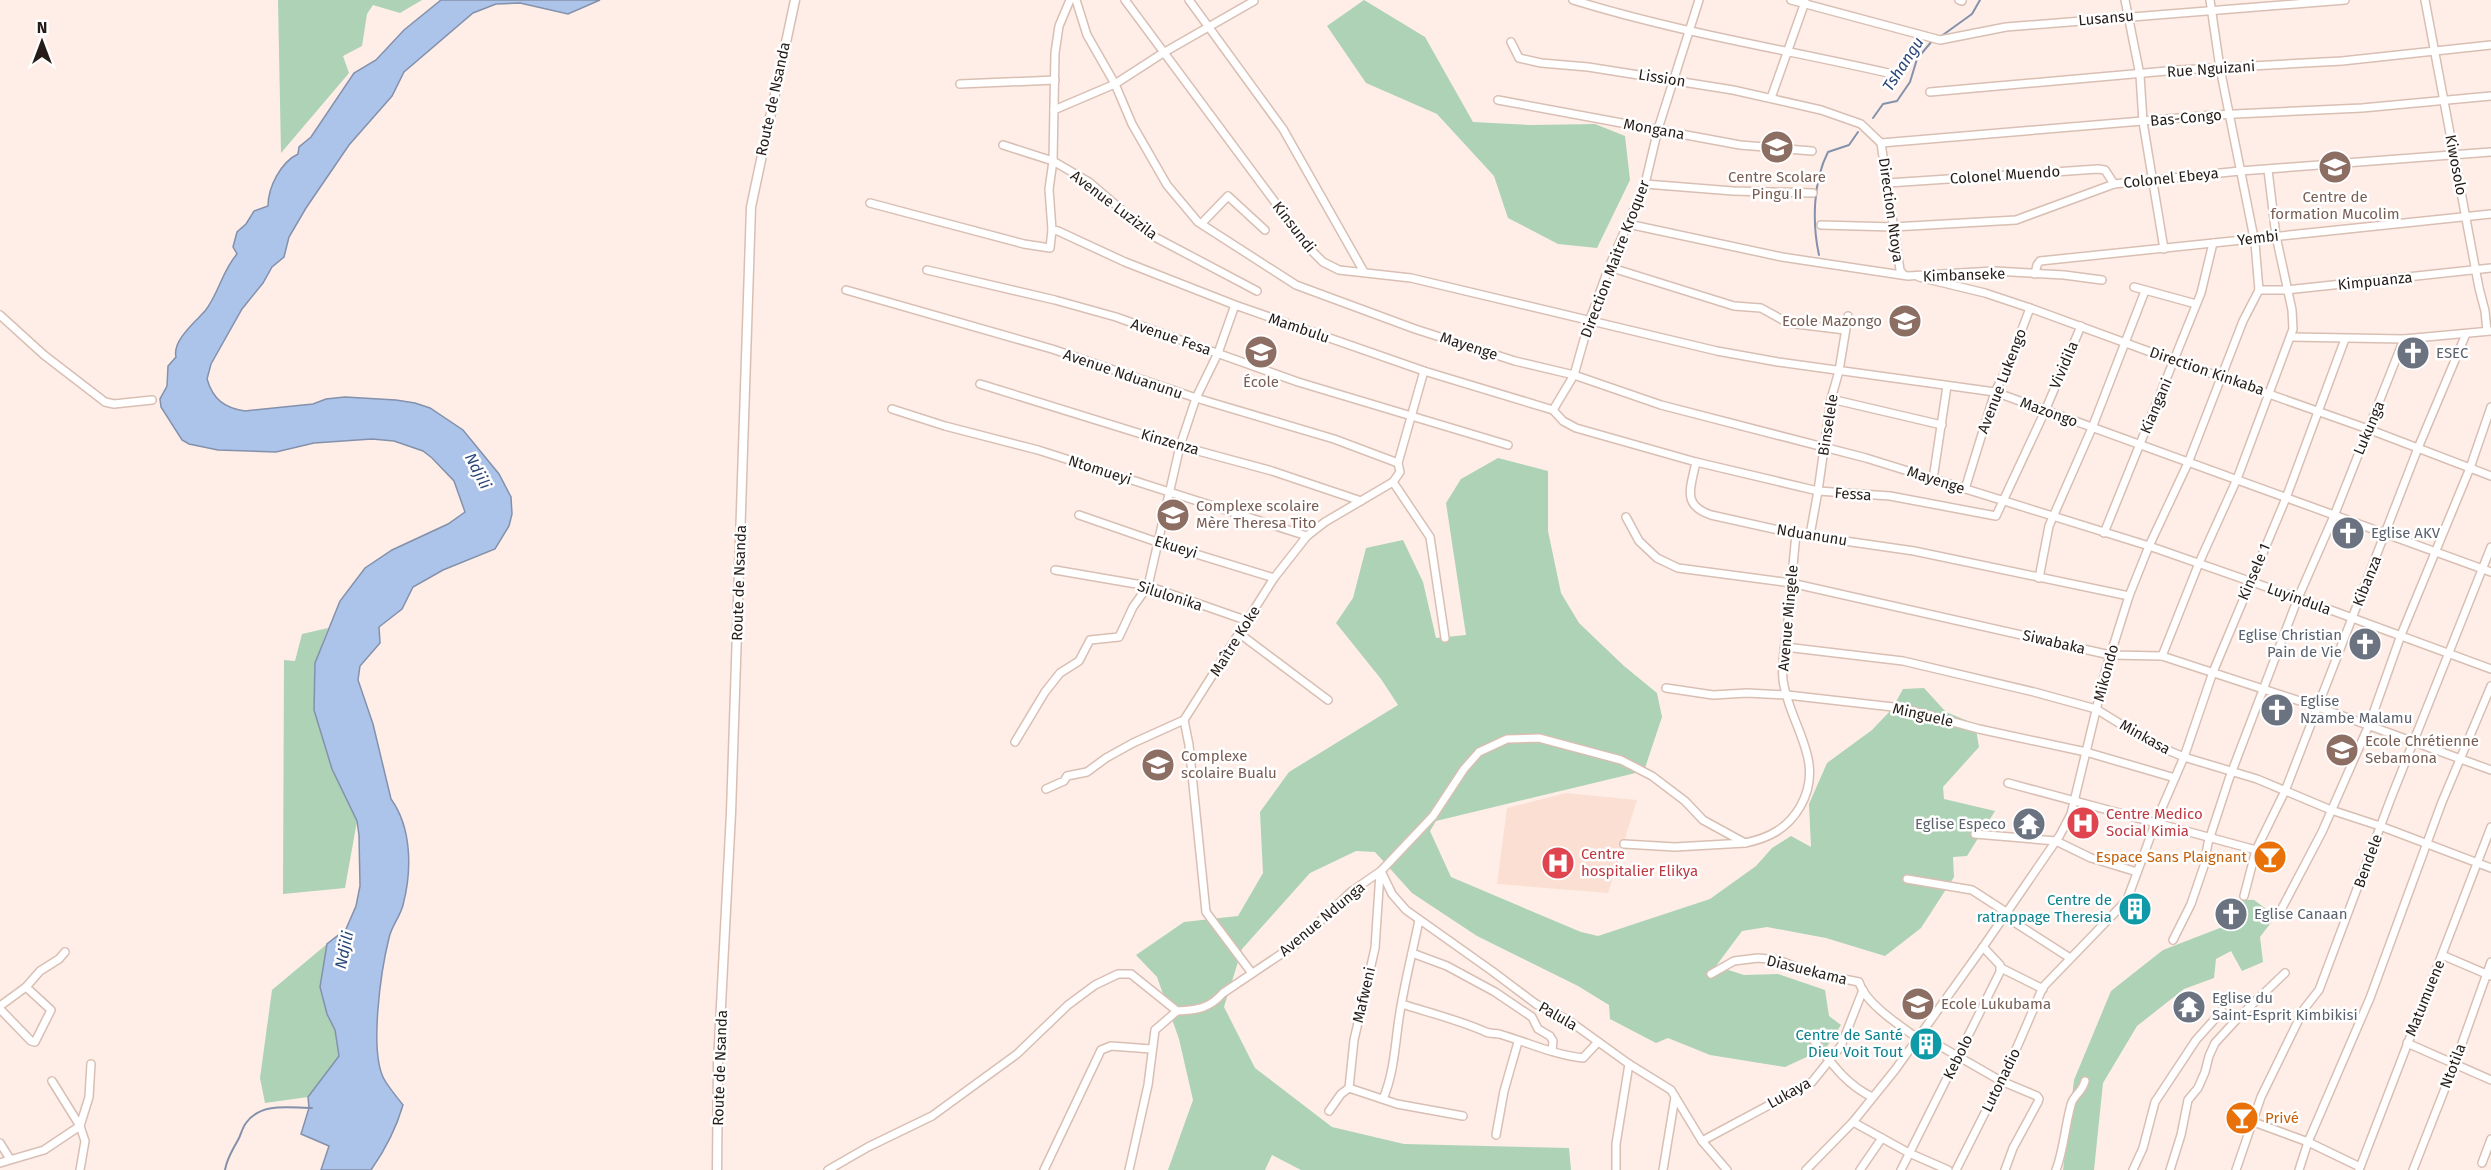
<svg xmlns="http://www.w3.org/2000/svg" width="2491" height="1170" font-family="'Fira Sans',sans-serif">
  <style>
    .built { fill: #fbdfd2 }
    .green { fill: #add2b6 }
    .water { fill: #acc3ea; stroke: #8491ab; stroke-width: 1.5 }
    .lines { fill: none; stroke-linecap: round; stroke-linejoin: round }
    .stream { stroke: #8491ab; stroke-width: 2 }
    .minor-casing { stroke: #d9bfb3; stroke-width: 10 }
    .tertiary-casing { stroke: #d9bfb3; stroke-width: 11 }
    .minor { stroke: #fff; stroke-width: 7 }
    .tertiary { stroke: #fff; stroke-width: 8 }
    .labels { text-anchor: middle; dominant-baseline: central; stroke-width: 5; stroke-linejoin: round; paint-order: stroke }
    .street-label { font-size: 15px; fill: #251c18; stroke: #fff }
    .education-label { font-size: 15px; fill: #785e54; stroke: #fff; text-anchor: start }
    .worship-label { font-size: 15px; fill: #5b616d; stroke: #fff; text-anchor: start }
    .health-label { font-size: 15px; fill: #be3a42; stroke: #fff; text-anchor: start }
    .food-label { font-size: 15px; fill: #c56008; stroke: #fff; text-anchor: end }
    .culture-label { font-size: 15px; fill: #0d838f; stroke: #fff; text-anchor: end }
    .water-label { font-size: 16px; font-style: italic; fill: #2a4577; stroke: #fff }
  </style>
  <rect width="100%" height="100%" fill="#feeee7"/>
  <path class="built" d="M1566,793L1637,800L1608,893L1497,884L1507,808Z"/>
  <g class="green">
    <path d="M278,0H422L400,13L373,5L367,14L362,46L343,56L349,73L281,153Z"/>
    <path d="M1364,0L1425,37L1473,122L1530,125L1595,124L1625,136L1630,180L1597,248L1558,244L1508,218L1494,176L1437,114L1366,83L1327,26Z"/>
    <path d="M1498,458L1548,471V531L1561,593L1579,623L1624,666L1657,693L1662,717L1644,771L1436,821L1430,831L1451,877L1581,932L1598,936L1710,899L1756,866L1772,848L1791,836L1811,847L1809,804L1827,763L1872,730L1892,709L1903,689L1924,688L1946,712L1975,724L1979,747L1943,787L1944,799L1995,811L1967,856L1953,857L1954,877L1921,928L1885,956L1826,938L1767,927L1742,931L1716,966L1744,975L1778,974L1825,990L1829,1016L1841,1025L1826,1048L1785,1067L1710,1055L1668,1038L1656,1043L1610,1019L1609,1005L1578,986L1477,936L1412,893L1375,852L1356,851L1310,873L1242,949L1224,1007L1255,1068L1332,1127L1404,1144L1569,1148L1571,1170H1301L1272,1155L1265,1170H1168L1193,1100L1179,1039L1157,977L1136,955L1184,922L1238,916L1263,873L1260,812L1289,772L1398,705L1381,679L1336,623L1353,598L1366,548L1403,540L1423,582L1436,638L1466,635L1446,503L1461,479Z"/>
    <path d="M328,628L315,663L314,710L332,769L357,821L345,888L283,894L284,660L295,661L302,634Z"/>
    <path d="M2226,899L2254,900L2276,916L2260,937L2263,962L2242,971L2231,951L2216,959L2214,978L2184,989L2137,1026L2103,1083L2094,1170H2063L2074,1080L2111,991L2163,950L2225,926Z"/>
    <path d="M327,944L324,967L327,1014L335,1030L339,1056L308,1097L265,1103L260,1078L272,990Z"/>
  </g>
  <path class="water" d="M441,0H600L568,14L520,3L496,4L473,13L404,72L392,96L349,145L306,208L289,237L284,257L272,267L263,283L242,309L211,364L207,379C213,399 224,408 245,411L313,404L326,399L345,397L396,400L415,403L430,408L463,430L499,474L511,497L512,514L509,526L495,549L443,570L413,587L402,609L379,627L380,643L360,666L358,680L373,724L391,799C412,828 412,871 403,905C400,917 391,927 389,938C381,970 369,1051 384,1079C389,1088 397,1097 403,1105C396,1129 385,1150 371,1170H321L329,1146L301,1134L309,1108L308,1097L339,1056L335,1030L327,1014L320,987L327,944L346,929L356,906L360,886L359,835L357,821L332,769L314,710L315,663L340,601L365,568L392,550L448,524L465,512L454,481L432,458L423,451L394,441L372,439L314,443L276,452L218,450L189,444L182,440L161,407L160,399L167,386L168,366L176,357C172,341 195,322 205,311C219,293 222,271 237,254L233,247L237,232L246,224L254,211L268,206C268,187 281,162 298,154L299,147L311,137L354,73L376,60L404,30Z"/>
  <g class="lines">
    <g class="stream">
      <path d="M1940,37L1972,14L1980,0"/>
      <path d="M1873,118L1883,104L1897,101L1910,82L1917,59L1932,41"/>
      <path d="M1819,255C1812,223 1813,181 1828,152L1849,145L1858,132"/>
      <path d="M225,1170C227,1158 232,1151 238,1140C241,1135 242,1128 246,1123C261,1102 289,1108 312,1108"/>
    </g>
    <g class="minor-casing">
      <g id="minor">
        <path d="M1070,0L1059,26L1055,53L1053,161L1089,182L1151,235L1257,291"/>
        <path d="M1076,0L1087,35L1115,84L1132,124L1167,185L1198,222L1296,285L1415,329L1515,361L1574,375L1661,405L1866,458L2149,546L2298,598L2491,669"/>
        <path d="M1125,0L1309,248L1323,262L1339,270L1411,278L1717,351L1778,362L1995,392L2491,572"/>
        <path d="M1189,0L1283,129L1364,272"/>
        <path d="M1573,0C1676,32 1783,49 1888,73"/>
        <path d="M1791,0L1940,40L2006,27L2345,0"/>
        <path d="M1959,0L1962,1"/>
        <path d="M2125,0L2140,75L2143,122L2164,249"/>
        <path d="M2210,0L2220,68L2255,243L2259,290"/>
        <path d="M2425,0L2479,288L2485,311L2487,331"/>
        <path d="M1511,42L1519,58L1541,63L1588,67L1733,90L1821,110L1861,124L1881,143L1900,270L1903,274"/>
        <path d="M960,84L1055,80"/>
        <path d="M1930,92L2178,70L2342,61L2491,45"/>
        <path d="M1771,98L1805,2"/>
        <path d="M1498,100L1740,145L1812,151"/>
        <path d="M1054,110L1115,84L1163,53L1254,1"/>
        <path d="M1881,143L2214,115L2362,108L2491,96"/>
        <path d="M1003,145L1053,161L1049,189L1052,230L1058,231L1125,262L1235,305L1424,371L1553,410"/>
        <path d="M1888,183L2098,169L2105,170L2114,184"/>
        <path d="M1645,184L1733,191L1813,193"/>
        <path d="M870,203L1024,244L1050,248L1052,230"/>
        <path d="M1202,223L1228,196L1265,230"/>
        <path d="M1628,224L1782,257L1908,276L1994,271L2064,275L2102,280"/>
        <path d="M1821,225L1893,227L2016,220L2114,184L2240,171L2491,152"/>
        <path d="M1609,267L1734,306L1761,308L1788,323L1845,330"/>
        <path d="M927,270L1055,300L1116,317L1298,382L1508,445"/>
        <path d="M2035,274L2037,265L2040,261L2491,214"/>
        <path d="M1919,277L1985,293L2030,308L2175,361L2368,429L2491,476"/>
        <path d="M2134,287L2196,304"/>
        <path d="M846,290L1052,349L1196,398L1334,439L1398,463"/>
        <path d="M2259,290H2286L2491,268"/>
        <path d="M0,315L44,355L105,402L114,404L152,400"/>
        <path d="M2291,337L2404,339L2491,331"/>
        <path d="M980,384L1180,446L1272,471L1361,501"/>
        <path d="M1831,399L1942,425"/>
        <path d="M892,409L945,426L1038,450L1307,536"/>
        <path d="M1553,410L1563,421L1576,428L1696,462L1818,491L1890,496L1996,516L2045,411L2081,326"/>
        <path d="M1553,410L1574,375L1589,322L1609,267L1645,184L1658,129L1699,0"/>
        <path d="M1696,462C1691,487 1681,505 1711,515L1796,534L1914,551L2129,596"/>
        <path d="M1933,479L1947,386"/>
        <path d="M1393,482L1430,537L1445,638"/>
        <path d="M1965,489L1995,392L2009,364L2030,308"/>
        <path d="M1079,515L1157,542L1274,578"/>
        <path d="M1626,517L1639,541L1657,558L1678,568L1791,583L2110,655L2162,656L2318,707L2491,770"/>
        <path d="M2104,533L2201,293L2213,243"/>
        <path d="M1810,535L1818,491L1831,399L1839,371L1848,316"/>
        <path d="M1055,570L1148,586L1248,621"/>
        <path d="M2039,578L2049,526L2092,428L2145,291"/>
        <path d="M1240,634L1328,700"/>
        <path d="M1785,647L1903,661L2034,692L2096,709L2153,744L2184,757L2257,779L2331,810L2380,826L2491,868"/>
        <path d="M2162,656L2199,563L2237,479L2293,329L2292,310L2276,236L2268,170"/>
        <path d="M1666,688L1713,695L1747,693L1787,695L1902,708L1979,729L2086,752L2175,778"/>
        <path d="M1184,720L1189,745L1206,912L1251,972"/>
        <path d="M1015,742L1045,692L1060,673L1079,661L1090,640L1119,637L1133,607L1148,586L1180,446L1196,398L1218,353L1235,305"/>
        <path d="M2008,783L2256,850"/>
        <path d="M1046,789L1064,781L1067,776L1087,772L1106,758L1133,743L1184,720L1274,578L1307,536L1325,522L1393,482L1400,472L1398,463L1424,371"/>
        <path d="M1975,834L2056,841L2091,858L2137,872"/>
        <path d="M1624,844L1675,847L1745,843"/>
        <path d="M1381,871L1392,894L1406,910L1492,971L1536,1004L1568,1020L1629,1064L1671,1090L1702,1141L1727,1170"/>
        <path d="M1907,879L1972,890L2006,912L2014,922L2070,958"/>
        <path d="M2244,896L2256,850L2285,791L2418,448L2466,334"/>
        <path d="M2280,912L2322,832L2369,725L2401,635L2470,468L2491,407"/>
        <path d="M2173,940L2191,904L2204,866L2208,843L2229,779L2298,598L2334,516L2404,339"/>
        <path d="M1412,953L1447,966L1495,992L1532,1017L1538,1029L1550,1036L1553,1041L1552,1051"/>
        <path d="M2442,955L2491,976"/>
        <path d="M2001,968L2043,989"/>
        <path d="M1711,974L1734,961L1758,958L1778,960L1809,972L1859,982C1865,1003 1899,1025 1916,1037"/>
        <path d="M26,987L40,971L59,959L65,952"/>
        <path d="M1402,1004C1430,1013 1459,1020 1486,1032C1490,1034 1495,1033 1499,1034C1527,1042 1554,1055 1583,1058L1598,1042"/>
        <path d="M0,1006L26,987L51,1010L35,1042L31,1041L0,1009"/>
        <path d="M1919,1034L2001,1081L2037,1096L2039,1099L2038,1102L2013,1148L2005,1170"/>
        <path d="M1811,1037C1830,1061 1844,1083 1872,1097"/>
        <path d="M2407,1043L2491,1080"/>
        <path d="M52,1081L80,1126L85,1141L80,1170"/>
        <path d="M1349,1088L1397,1104L1463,1116"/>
        <path d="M1383,1099C1395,1071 1395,1041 1400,1012C1405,981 1413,950 1419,920"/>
        <path d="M1329,1111L1341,1094L1349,1088L1354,1040L1375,948L1380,873"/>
        <path d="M2251,1121L2308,1142L2360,1167"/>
        <path d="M1853,1122L1909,1153L1948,1170"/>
        <path d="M1496,1135L1504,1091L1518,1042"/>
        <path d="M1702,1141L1812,1082L1841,1046L1863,990"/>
        <path d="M0,1143L10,1159"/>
        <path d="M0,1163L44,1150L80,1126L89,1097L91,1064"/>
        <path d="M2482,1163L2491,1139"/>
        <path d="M828,1170L868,1147L932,1116L1017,1054L1068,1005L1095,985L1118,974H1131L1177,1011C1197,1010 1209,1009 1223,993L1296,944L1352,891L1381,871L1433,816L1464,769L1479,752L1507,739L1539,738L1621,760L1652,776L1685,801L1703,820L1745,843C1769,838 1787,829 1800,807C1827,761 1789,725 1783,680C1781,661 1786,640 1788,621C1791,592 1793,563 1796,534"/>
        <path d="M1044,1170L1101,1050L1111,1046L1151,1049"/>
        <path d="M1129,1170L1148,1085L1155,1030L1177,1011"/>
        <path d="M1616,1170V1144L1629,1064"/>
        <path d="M1663,1170L1675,1097"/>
        <path d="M1806,1170L1853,1122L1895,1070L1983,947L2060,835L2071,814L2106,669L2129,596L2149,546L2188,463L2243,321L2259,290"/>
        <path d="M1860,1170L1882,1138"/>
        <path d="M1901,1170L2000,972V965L1983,947"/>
        <path d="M1956,1170L2011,1061L2043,987L2127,900L2155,824L2184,757L2213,672L2286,498L2345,339"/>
        <path d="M2056,1170C2064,1149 2065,1126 2071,1105C2073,1095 2082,1093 2085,1081"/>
        <path d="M2133,1170L2143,1148L2155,1102L2196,1040L2222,1011"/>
        <path d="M2170,1170L2181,1135L2188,1100L2198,1088L2205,1072L2209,1056L2215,1043L2238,1018L2285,973"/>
        <path d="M2236,1170L2261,1097L2304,1009L2319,990L2391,798L2491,547"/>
        <path d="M2299,1170L2308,1142L2370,998L2442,802L2491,686"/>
        <path d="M2359,1170L2491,827"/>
        <path d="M2413,1170L2455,1063L2491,962"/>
      </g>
    </g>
    <g class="tertiary-casing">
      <path id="tertiary" d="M717,1170L718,1063L731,813L751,207L795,0"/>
    </g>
    <use href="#minor" class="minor"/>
    <use href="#tertiary" class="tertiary"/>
  </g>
  <defs>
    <g id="school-disc" transform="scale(1.725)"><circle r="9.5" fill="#8d6e63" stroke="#fff"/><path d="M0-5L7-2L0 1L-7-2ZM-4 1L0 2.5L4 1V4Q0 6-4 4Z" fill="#fff"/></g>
    <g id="church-disc" transform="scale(1.725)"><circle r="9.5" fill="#6b7280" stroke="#fff"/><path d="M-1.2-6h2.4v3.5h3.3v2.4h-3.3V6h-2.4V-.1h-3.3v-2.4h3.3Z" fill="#fff"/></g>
    <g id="hospital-disc" transform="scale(1.725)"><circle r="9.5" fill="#e0444e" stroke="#fff"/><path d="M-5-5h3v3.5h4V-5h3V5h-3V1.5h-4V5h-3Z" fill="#fff"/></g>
    <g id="temple-disc" transform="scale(1.725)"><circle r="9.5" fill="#6b7280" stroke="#fff"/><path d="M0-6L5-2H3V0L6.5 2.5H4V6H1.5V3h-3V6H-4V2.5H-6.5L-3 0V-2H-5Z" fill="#fff"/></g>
    <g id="bar-disc" transform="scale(1.725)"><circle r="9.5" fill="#e8710a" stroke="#fff"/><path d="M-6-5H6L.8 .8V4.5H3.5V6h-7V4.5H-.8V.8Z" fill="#fff"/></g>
    <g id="building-disc" transform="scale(1.725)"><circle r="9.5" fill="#0f9aa8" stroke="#fff"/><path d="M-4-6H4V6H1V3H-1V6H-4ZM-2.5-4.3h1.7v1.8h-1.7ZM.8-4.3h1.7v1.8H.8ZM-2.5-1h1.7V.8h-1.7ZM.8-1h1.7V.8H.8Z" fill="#fff"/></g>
  </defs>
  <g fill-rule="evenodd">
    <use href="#school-disc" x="1777" y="147"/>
    <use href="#school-disc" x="2335" y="167"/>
    <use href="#school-disc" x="1905" y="321"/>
    <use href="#school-disc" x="1261" y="352"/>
    <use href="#church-disc" x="2413" y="353"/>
    <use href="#school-disc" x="1173" y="515"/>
    <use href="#church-disc" x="2348" y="533"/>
    <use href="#church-disc" x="2365" y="644"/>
    <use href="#church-disc" x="2277" y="710"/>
    <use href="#school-disc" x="2342" y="750"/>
    <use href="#school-disc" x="1158" y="765"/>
    <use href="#hospital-disc" x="2083" y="823"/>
    <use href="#temple-disc" x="2029" y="824"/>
    <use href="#bar-disc" x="2270" y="857"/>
    <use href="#hospital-disc" x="1558" y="863"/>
    <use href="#building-disc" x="2135" y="909"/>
    <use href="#church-disc" x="2231" y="914"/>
    <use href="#school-disc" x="1918" y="1004"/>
    <use href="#temple-disc" x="2189" y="1007"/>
    <use href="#building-disc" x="1926" y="1044"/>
    <use href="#bar-disc" x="2242" y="1118"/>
  </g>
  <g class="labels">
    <g class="street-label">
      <text transform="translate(2106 18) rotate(-5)">Lusansu</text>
      <text transform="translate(2211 69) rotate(-4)">Rue Nguizani</text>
      <text transform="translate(1662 78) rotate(9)">Lission</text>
      <text transform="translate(773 99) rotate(-78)">Route de Nsanda</text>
      <text transform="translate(2186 118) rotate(-5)">Bas-Congo</text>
      <text transform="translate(1654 129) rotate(10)">Mongana</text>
      <text transform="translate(2456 165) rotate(79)">Kiwosolo</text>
      <text transform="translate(2005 175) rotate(-4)">Colonel Muendo</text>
      <text transform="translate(2171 178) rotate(-6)">Colonel Ebeya</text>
      <text transform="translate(1114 205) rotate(37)">Avenue Luzizila</text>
      <text transform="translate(1891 210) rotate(82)">Direction Ntoya</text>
      <text transform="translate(1294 227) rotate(52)">Kinsundi</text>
      <text transform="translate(2258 238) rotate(-7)">Yembi</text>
      <text transform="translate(1615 259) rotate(-69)">Direction Maitre Kroquer</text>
      <text transform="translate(1964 275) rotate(-2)">Kimbanseke</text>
      <text transform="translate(2375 281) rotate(-6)">Kimpuanza</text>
      <text transform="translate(1299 328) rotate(19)">Mambulu</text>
      <text transform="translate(1171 337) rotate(19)">Avenue Fesa</text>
      <text transform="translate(1469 346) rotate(18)">Mayenge</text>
      <text transform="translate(2064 365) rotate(-67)">Vividila</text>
      <text transform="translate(2207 371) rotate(19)">Direction Kinkaba</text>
      <text transform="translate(1123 374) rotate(19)">Avenue Nduanunu</text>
      <text transform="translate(2002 381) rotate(-69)">Avenue Lukengo</text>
      <text transform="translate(2156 406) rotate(-67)">Kiangani</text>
      <text transform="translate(2049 412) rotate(20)">Mazongo</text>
      <text transform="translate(1828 425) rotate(-81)">Binselele</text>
      <text transform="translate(2369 428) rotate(-67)">Lukunga</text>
      <text transform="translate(1170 442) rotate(16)">Kinzenza</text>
      <text transform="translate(1100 470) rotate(18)">Ntomueyi</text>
      <text transform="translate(1936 480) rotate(18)">Mayenge</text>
      <text transform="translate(1853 494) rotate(4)">Fessa</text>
      <text transform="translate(1812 535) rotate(9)">Nduanunu</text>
      <text transform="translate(1176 547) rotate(17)">Ekueyi</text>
      <text transform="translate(2254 572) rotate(-67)">Kinsele 1</text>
      <text transform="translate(2367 581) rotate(-68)">Kibanza</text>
      <text transform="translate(739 583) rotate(-88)">Route de Nsanda</text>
      <text transform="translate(1170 596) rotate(18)">Silulonika</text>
      <text transform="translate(2299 599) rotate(20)">Luyindula</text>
      <text transform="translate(1788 618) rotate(-85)">Avenue Mingele</text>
      <text transform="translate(1235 641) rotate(-58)">Maître Koke</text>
      <text transform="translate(2054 642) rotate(13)">Siwabaka</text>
      <text transform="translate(2106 673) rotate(-75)">Mikondo</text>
      <text transform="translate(1923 715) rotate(13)">Minguele</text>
      <text transform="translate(2145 737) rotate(29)">Minkasa</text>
      <text transform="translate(2368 861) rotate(-70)">Bendele</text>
      <text transform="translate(1322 919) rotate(-40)">Avenue Ndunga</text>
      <text transform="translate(1807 970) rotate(14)">Diasuekama</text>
      <text transform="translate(1364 995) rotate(-77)">Mafweni</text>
      <text transform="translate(2425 998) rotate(-68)">Matumuene</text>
      <text transform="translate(1558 1016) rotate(30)">Palula</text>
      <text transform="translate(1958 1057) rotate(-64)">Kebolo</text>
      <text transform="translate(2453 1066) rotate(-69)">Ntotila</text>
      <text transform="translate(720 1068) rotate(-88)">Route de Nsanda</text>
      <text transform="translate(2001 1080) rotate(-64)">Lutonadio</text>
      <text transform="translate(1789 1093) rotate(-29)">Lukaya</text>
    </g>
    <g class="education-label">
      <text x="1777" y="177" text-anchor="middle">Centre Scolare<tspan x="1777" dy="17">Pingu II</tspan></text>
      <text x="2335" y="197" text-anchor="middle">Centre de<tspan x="2335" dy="17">formation Mucolim</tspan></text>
      <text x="1882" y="321" text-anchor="end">Ecole Mazongo</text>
      <text x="1261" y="382" text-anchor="middle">École</text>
      <text x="1196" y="506">Complexe scolaire<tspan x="1196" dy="17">Mère Theresa Tito</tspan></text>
      <text x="2365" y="741">Ecole Chrétienne<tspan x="2365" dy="17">Sebamona</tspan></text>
      <text x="1181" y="756">Complexe<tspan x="1181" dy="17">scolaire Bualu</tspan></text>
      <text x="1941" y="1004">Ecole Lukubama</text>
    </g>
    <g class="worship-label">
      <text x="2436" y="353">ESEC</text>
      <text x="2371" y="533">Eglise AKV</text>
      <text x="2342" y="635" text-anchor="end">Eglise Christian<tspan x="2342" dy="17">Pain de Vie</tspan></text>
      <text x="2300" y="701">Eglise<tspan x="2300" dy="17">Nzambe Malamu</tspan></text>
      <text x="2006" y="824" text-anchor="end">Eglise Especo</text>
      <text x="2254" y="914">Eglise Canaan</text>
      <text x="2212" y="998">Eglise du<tspan x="2212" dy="17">Saint-Esprit Kimbikisi</tspan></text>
    </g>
    <g class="health-label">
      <text x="2106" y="814">Centre Medico<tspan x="2106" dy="17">Social Kimia</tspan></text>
      <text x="1581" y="854">Centre<tspan x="1581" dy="17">hospitalier Elikya</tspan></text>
    </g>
    <g class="food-label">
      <text x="2247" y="857">Espace Sans Plaignant</text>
      <text x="2265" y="1118" text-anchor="start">Privé</text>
    </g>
    <g class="culture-label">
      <text x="2112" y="900">Centre de<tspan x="2112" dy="17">ratrappage Theresia</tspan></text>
      <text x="1903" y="1035">Centre de Santé<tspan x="1903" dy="17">Dieu Voit Tout</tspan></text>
    </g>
    <g class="water-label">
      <text transform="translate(1903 64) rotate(-57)">Tshangu</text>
      <text transform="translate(478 471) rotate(63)">Ndjili</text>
      <text transform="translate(344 950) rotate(-78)">Ndjili</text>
    </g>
  </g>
  <g transform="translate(42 42)" stroke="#ffffff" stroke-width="4.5" paint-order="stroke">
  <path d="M0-4.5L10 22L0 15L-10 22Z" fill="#251c18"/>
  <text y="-9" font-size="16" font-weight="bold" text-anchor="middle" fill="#251c18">N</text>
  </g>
</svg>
